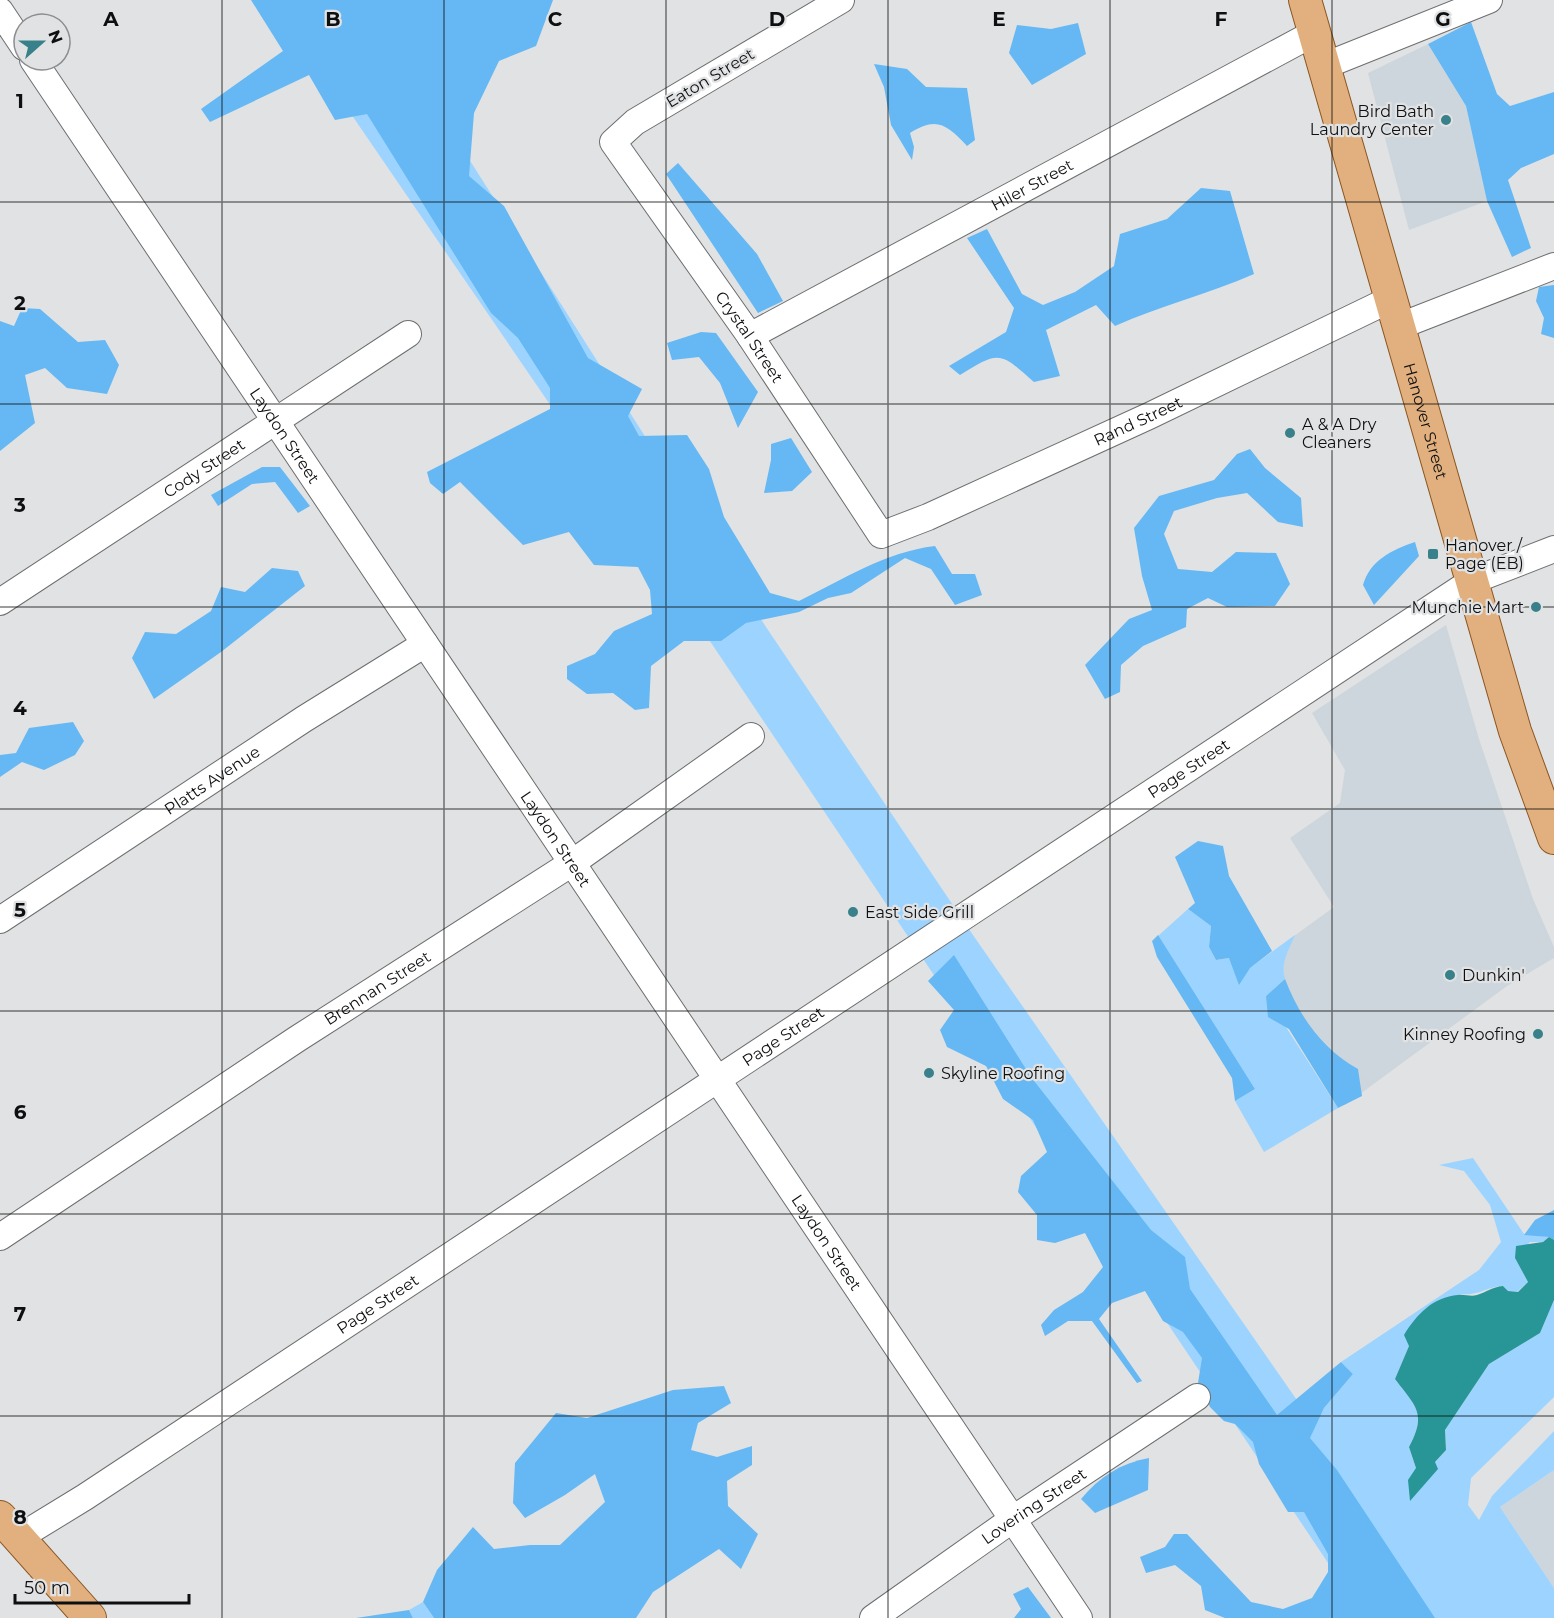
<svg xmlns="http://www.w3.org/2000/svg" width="1554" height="1618" font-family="Montserrat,sans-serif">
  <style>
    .built { fill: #cdd6dc }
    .green { fill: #9cd4ff }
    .forest { fill: #65b8f3 }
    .water { fill: #289596 }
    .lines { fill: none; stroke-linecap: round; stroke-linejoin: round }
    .minor-casing { stroke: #6c6e6f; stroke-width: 28 }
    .major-casing { stroke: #8b5520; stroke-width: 34 }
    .minor { stroke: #fff; stroke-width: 26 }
    .major { stroke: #e2b07f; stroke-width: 32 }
    .grid { fill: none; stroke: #0e0f10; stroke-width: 1.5; stroke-opacity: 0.55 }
    .poi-dot { fill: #39818a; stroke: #e0e2e3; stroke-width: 2 }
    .labels { text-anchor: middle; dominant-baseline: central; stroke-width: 4.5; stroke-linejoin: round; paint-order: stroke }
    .street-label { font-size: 16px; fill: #0e0f10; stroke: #e0e2e3 }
    .poi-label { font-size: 16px; fill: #0e0f10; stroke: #e0e2e3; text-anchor: start }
    .grid-label { font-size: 20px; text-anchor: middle; font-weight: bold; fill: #0e0f10; stroke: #e0e2e3; stroke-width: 4.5; stroke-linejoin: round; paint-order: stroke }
  </style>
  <rect width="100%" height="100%" fill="#e0e2e3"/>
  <g class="built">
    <path d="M1428,44L1466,106L1487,201L1409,230L1368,73Z"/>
    <path d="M1446,625L1479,739L1533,899L1554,947V958L1507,986L1345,1105L1250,968L1334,907L1290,838L1340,803L1345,770L1312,713Z"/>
    <path d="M1554,1470V1588L1500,1507Z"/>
  </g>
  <g class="green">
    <path d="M273,0H368L766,627L975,938L1315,1426L1324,1408L1353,1374L1341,1362L1479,1270L1501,1242L1490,1205L1464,1171L1439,1165L1473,1158L1524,1234L1549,1237L1543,1242H1530L1515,1258L1528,1282L1517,1292L1508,1291L1503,1286C1485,1287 1480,1296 1460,1294L1409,1346L1395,1379C1416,1407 1427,1413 1409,1447L1416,1468L1435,1462L1446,1450L1445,1430L1489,1364L1540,1333L1554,1300V1397L1471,1478L1468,1505L1479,1520L1492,1496L1554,1431V1470L1500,1507L1554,1588V1618H1365L614,498Z"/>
    <path d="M1188,909L1211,926L1209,947L1216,960L1229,958L1250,968L1295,935C1289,950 1280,963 1285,979L1266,996L1338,1108L1264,1152L1235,1101L1255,1089L1158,936Z"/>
    <path d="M423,1602L434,1618H413L409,1610Z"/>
  </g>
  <g class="forest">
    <path d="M251,0H553L536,46L499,61L474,113L469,176L504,206L588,358L642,389L628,416L639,436L687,435L709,469L724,517L770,593L799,601C844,579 885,552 935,546L952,574H975L982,595L955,605L931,569L905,558L851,593L828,598L799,612L746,623L721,641H684L651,666L649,708L635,710L613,693L587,694L567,679V666L595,654L614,631L652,614L650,590L638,567L594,565L569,532L523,545L460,482L443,494L430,483L427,472L550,409V388L518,338L491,313L367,114L335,120L309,75L210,122L201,109L283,51Z"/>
    <path d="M1471,22L1497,94L1510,106L1554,92V154L1521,168L1508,180L1531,248L1512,257L1487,201L1466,106L1428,44Z"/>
    <path d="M1078,23L1086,54L1032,85L1009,53L1017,25L1051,29Z"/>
    <path d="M874,64L907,69L926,87L967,88L975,140L967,146C947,125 937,116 910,133L914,147L912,160L891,125L884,87Z"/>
    <path d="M678,163L757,254L783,301L758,313L666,174Z"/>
    <path d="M1201,188L1230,191L1254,274C1208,294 1160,306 1115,326L1096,305L1046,330L1060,376L1034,382C1000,352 1000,350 960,375L949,366L1006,332L1014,308L967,238L987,229L1022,294L1043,305L1075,292L1114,266L1120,234L1167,219Z"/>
    <path d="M1554,285V338L1541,334L1544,318L1536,301L1539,287Z"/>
    <path d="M22,308L40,309L78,342L105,340L119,365L107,394L67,388L45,368L25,375L35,423L0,451V321L14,326Z"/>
    <path d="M701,332L716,333L758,392L738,428L720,383L699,357L672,360L667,343Z"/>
    <path d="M791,438L812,472L792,491L764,493L771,460V444Z"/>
    <path d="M1250,449L1265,468L1301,498L1303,527L1278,522L1247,493L1217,498L1174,511L1164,534L1178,569L1212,572L1236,552L1276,553L1290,584L1275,606L1227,607L1208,598L1187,609L1186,627L1143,646L1121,665L1120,692L1105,699L1085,665L1129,619L1152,610L1142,576L1134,528L1159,496L1214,480L1237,454Z"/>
    <path d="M262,467H280L310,506L298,513L275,482L252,484L218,506L211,495Z"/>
    <path d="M1415,542L1419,556L1374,605L1363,585C1370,560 1392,550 1415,542Z"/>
    <path d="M272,568L298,571L305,586L221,652L154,699L132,658L145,632L176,634L211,611L221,587L245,592Z"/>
    <path d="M73,722L84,741L75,755L44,770L22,762L0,777V755L16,753L29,728Z"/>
    <path d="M1198,841L1223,846L1229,876L1272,951L1250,968L1239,985L1229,958L1216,960L1209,947L1211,926L1188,909L1195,903L1175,857Z"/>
    <path d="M1158,935L1255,1089L1235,1101L1232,1078L1157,957L1152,941Z"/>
    <path d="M954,955L1031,1077L1151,1230L1185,1257L1190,1289L1277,1415L1341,1362L1353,1374L1324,1408L1310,1438L1337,1470L1435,1618H1225L1205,1610L1201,1586L1175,1565L1146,1573L1140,1557L1165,1547L1174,1534H1187L1251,1602L1283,1609L1312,1598L1328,1572V1554L1304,1512H1288L1259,1464L1253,1442L1235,1424L1224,1421L1210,1407L1198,1383L1202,1358L1183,1332L1163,1321L1145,1291L1112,1303L1099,1319L1142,1381L1137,1383L1092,1321H1068L1045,1336L1041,1325L1054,1310L1083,1292L1103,1267L1085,1233L1055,1243L1037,1240V1215L1018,1192L1021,1176L1047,1152L1033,1120L1003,1099L986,1066L947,1047L940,1030L954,1010L928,981Z"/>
    <path d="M1285,979C1299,1016 1323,1050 1358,1069L1362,1096L1338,1108L1289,1029L1268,1017L1266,996Z"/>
    <path d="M1554,1210V1240L1549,1237L1524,1235L1535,1220Z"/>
    <path d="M724,1386L731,1403L698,1423L691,1450L717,1457L752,1446V1465L727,1481L728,1506L758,1534L741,1569L719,1549L653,1592L636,1618H434L423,1602L437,1570L473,1527L494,1549L530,1545H560L605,1502L595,1474L565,1495L525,1518L513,1503L515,1463L556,1413L587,1418L673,1390Z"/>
    <path d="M1149,1458L1148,1490L1095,1513L1081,1499C1099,1477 1121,1463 1149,1458Z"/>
    <path d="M1028,1587L1051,1618H1014L1021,1609L1013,1594Z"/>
    <path d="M409,1610L413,1618H356Z"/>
  </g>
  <path class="water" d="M1549,1237L1554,1240V1300L1540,1333L1489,1364L1445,1430L1446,1450L1435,1462L1438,1469L1410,1501L1408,1480L1416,1468L1409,1447C1427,1413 1416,1407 1395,1379L1409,1346L1404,1335C1417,1314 1433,1297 1458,1295C1464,1294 1471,1297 1477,1295C1487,1292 1492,1287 1503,1286L1508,1291L1518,1292L1528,1282L1515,1258L1516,1246L1543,1242Z"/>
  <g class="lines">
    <g class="minor-casing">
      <g id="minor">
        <path id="s1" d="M841,0L635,122L613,142L750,336L881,535L928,517L1149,416L1391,299"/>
        <path d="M0,11L24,47"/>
        <path id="s2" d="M33,60L1079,1618"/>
        <path d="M1324,66L1489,0"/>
        <path d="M1400,326L1554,266"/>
        <path id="s3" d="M750,336L1314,33"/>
        <path id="s4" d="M0,602L408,334"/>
        <path id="s5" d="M0,920L304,719L425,644"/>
        <path id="s6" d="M0,1237L297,1039L572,863L751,736"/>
        <path id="s7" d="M18,1538L85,1497L1472,581L1554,549"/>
        <path id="s8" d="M873,1618L1013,1519L1197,1397"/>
      </g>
    </g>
    <g class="major-casing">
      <g id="major">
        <path id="s9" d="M1305,0L1515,731L1554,838"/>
        <path d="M0,1517L90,1618"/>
      </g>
    </g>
    <use href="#minor" class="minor"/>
    <use href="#major" class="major"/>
  </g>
  <path class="grid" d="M222,0V1618M444,0V1618M666,0V1618M888,0V1618M1110,0V1618M1332,0V1618M0,202H1554M0,404H1554M0,607H1554M0,809H1554M0,1011H1554M0,1214H1554M0,1416H1554"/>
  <g class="poi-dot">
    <circle cx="1446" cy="120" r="6"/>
    <circle cx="1290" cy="433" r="6"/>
    <rect x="1427" y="548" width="12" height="12" rx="3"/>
    <circle cx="1536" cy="607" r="6"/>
    <circle cx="853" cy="912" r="6"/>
    <circle cx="1450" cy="975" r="6"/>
    <circle cx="1538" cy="1034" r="6"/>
    <circle cx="929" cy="1073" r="6"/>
  </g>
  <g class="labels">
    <g class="street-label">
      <text transform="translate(710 78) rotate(-31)">Eaton Street</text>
      <text stroke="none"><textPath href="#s3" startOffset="320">Hiler Street</textPath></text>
      <text stroke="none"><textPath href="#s1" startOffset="507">Crystal Street</textPath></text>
      <text stroke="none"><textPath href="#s9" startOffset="438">Hanover Street</textPath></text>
      <text stroke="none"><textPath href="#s1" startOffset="1026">Rand Street</textPath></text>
      <text stroke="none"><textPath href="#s2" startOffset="452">Laydon Street</textPath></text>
      <text stroke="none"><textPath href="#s4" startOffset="244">Cody Street</textPath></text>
      <text stroke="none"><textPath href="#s7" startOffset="1401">Page Street</textPath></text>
      <text stroke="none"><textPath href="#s5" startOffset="254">Platts Avenue</textPath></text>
      <text stroke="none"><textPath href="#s2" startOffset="938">Laydon Street</textPath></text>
      <text stroke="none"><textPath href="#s6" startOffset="452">Brennan Street</textPath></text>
      <text stroke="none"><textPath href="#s7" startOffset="915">Page Street</textPath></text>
      <text stroke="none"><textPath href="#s2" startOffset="1424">Laydon Street</textPath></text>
      <text stroke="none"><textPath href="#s7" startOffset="429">Page Street</textPath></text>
      <text stroke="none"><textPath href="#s8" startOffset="196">Lovering Street</textPath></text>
    </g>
    <g class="poi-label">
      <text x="1434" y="111" text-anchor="end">Bird Bath<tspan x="1434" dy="18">Laundry Center</tspan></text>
      <text x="1302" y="424">A &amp; A Dry<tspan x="1302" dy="18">Cleaners</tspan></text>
      <text x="1445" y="545">Hanover /<tspan x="1445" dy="18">Page (EB)</tspan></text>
      <text x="1524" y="607" text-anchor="end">Munchie Mart</text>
      <text x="865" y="912">East Side Grill</text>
      <text x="1462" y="975">Dunkin'</text>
      <text x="1526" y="1034" text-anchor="end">Kinney Roofing</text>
      <text x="941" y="1073">Skyline Roofing</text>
    </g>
  </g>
  <g class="grid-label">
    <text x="111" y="26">A</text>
    <text x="333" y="26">B</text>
    <text x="555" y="26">C</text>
    <text x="777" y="26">D</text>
    <text x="999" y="26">E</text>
    <text x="1221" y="26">F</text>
    <text x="1443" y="26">G</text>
    <text x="20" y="108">1</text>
    <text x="20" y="310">2</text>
    <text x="20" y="512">3</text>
    <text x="20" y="715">4</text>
    <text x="20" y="917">5</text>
    <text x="20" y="1119">6</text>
    <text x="20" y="1321">7</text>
    <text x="20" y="1524">8</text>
  </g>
  <g transform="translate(42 42) rotate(69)"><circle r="28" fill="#e0e2e3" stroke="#8c8e8f" stroke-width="1.5"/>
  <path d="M0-4.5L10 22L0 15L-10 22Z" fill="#39818a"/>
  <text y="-9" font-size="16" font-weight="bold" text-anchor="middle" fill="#0e0f10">N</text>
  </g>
  <path d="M15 1594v9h174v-9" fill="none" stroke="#0e0f10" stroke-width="3"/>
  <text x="24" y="1594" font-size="18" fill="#0e0f10" stroke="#e0e2e3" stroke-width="4.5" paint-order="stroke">50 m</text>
</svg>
